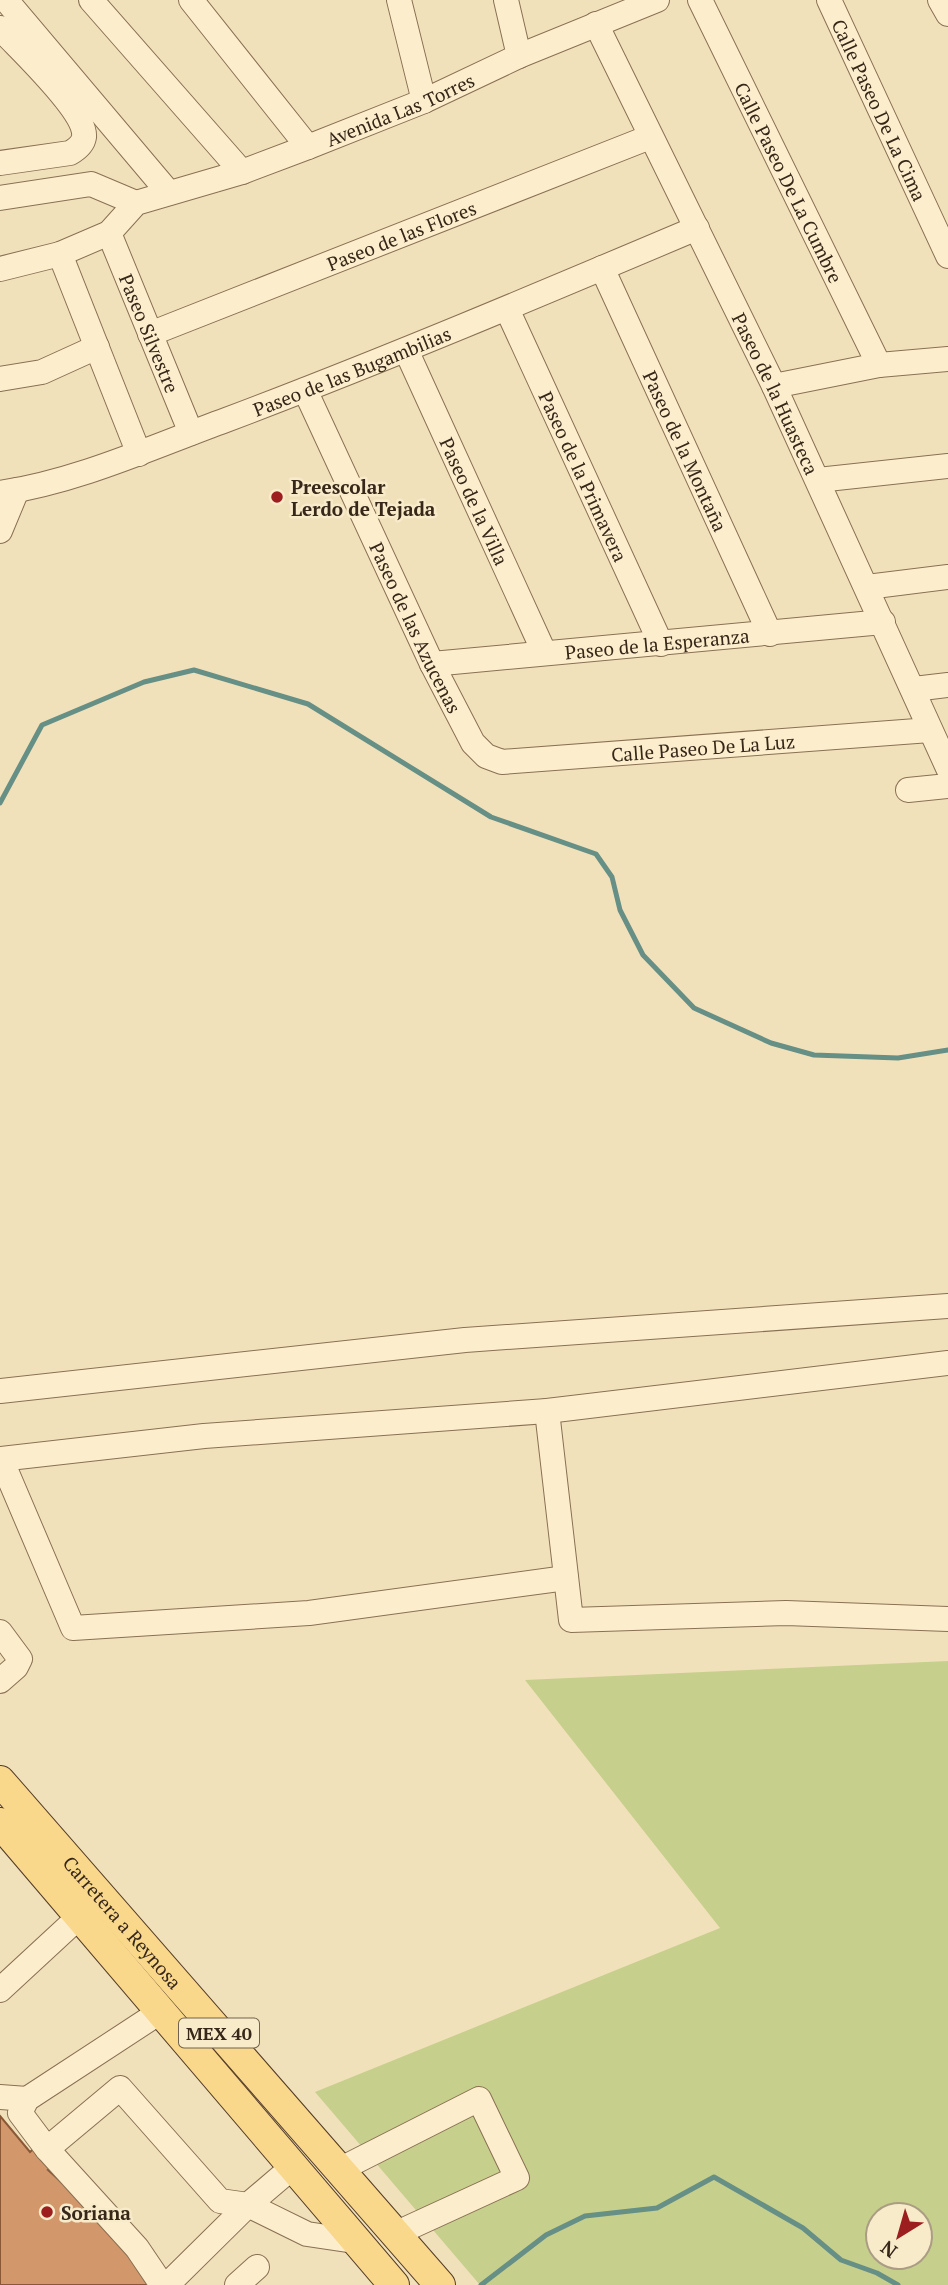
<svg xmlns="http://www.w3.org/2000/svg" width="948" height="2285" font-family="'PT Serif',serif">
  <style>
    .green { fill: #c7cf8d; fill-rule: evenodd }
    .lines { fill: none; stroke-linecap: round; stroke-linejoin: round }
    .stream { stroke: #668f85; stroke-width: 5 }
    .building { fill: #d3976c; stroke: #8a5837; stroke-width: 2 }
    .minor-casing { stroke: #897053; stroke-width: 26 }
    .major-casing { stroke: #553d28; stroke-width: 32 }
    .minor { stroke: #fceecd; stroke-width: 24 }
    .major { stroke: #f9d88c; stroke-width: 30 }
    .poi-dot { fill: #9c1e1f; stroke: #f8ebca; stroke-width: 2.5 }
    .labels { text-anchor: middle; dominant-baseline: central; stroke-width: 5; stroke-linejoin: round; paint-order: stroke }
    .shield { fill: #f8ebca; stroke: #70624e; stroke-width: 2 }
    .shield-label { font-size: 18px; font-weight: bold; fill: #362719 }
    .street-label { font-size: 19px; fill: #362719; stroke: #f8ebca }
    .poi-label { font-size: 19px; font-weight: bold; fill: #362719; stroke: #f8ebca; text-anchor: start }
  </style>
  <rect width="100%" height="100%" fill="#f1e1ba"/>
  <path class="green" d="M948,1661V2285H480L315,2092L720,1928L525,1680ZM878,2215H920V2257H878Z"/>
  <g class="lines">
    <g class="stream">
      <path d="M0,803L42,725L144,682L194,670L308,704L491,817L596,854L612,877L620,910L643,955L694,1008L771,1043L814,1055L898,1058L948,1050"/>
      <path d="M481,2285L546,2235L585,2216L657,2208L714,2177L803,2228L841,2260L877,2273L898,2285"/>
    </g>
  </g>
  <path class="building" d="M0,2116L30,2152L39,2144L59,2164L48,2170L140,2254L153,2285H0Z"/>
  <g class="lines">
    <g class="minor-casing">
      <g id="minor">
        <path d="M6,0L169,193"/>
        <path d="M91,0L242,172"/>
        <path d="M191,0L308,147"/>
        <path d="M399,0L424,101"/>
        <path d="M506,0L519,56"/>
        <path id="s1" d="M700,0L879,365"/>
        <path id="s2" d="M829,0L948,256"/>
        <path d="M940,0L948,14"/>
        <path id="s3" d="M596,24L774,386L948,768"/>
        <path d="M0,28C18,48 87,111 84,137C83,144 77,149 70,153L0,163"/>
        <path d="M0,198L91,184L136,203"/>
        <path id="s4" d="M109,233L191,433"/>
        <path d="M60,254L139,454"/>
        <path id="s5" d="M602,268L770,634"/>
        <path id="s6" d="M0,269L60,254L109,233L136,203L242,172L308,147L424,101L519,56L657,0"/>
        <path id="s7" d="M507,309L661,644"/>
        <path id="s8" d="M150,334L650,137"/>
        <path id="s9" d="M406,350L544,652"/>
        <path d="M0,379L42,372L97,347"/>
        <path d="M774,386L879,365L948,359"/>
        <path id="s10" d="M305,390L432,664L473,743L486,756L502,762L930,730"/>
        <path d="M818,480L948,466"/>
        <path id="s11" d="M0,493C79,481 152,447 226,420C385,360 541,294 697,228"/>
        <path d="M0,531L17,490"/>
        <path d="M867,587L948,577"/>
        <path id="s12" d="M432,664L883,622"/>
        <path d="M914,689L948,685"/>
        <path d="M908,790L948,786"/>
        <path d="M0,1391L465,1340L948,1306"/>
        <path d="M547,1411L571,1620L786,1613L948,1619"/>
        <path d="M0,1459L204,1436L547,1411L948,1363"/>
        <path d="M1,1459L73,1628L309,1613L566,1578"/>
        <path d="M0,1632L20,1659L16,1667L0,1681"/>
        <path d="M0,1990L80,1916"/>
        <path d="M160,2012L27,2099L20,2113L47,2149L137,2248L162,2285"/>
        <path d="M0,2097L27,2099"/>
        <path d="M47,2149L120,2088L220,2201L248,2205L307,2234L354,2241"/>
        <path d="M339,2170L479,2099L517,2178L395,2234"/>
        <path d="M167,2285L248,2205L295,2165"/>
        <path d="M237,2285L257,2267"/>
      </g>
    </g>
    <g class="major-casing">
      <g id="major">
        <path id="s13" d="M0,1781L440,2285"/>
        <path d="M0,1823L394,2285"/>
      </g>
    </g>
    <use href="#minor" class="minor"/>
    <use href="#major" class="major"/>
  </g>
  <g class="poi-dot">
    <circle cx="277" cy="497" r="7"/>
    <circle cx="47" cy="2212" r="7"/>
  </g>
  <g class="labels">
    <rect class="shield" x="179" y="2018.5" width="80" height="29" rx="5"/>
    <g class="shield-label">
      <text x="219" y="2033">MEX 40</text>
    </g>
    <g class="street-label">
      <text stroke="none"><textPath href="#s6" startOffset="436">Avenida Las Torres</textPath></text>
      <text stroke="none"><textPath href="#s2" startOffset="121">Calle Paseo De La Cima</textPath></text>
      <text stroke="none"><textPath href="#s1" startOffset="203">Calle Paseo De La Cumbre</textPath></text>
      <text stroke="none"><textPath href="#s8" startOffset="270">Paseo de las Flores</textPath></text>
      <text stroke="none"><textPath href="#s4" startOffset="108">Paseo Silvestre</textPath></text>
      <text stroke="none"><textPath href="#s11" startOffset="373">Paseo de las Bugambilias</textPath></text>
      <text stroke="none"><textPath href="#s3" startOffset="411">Paseo de la Huasteca</textPath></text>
      <text stroke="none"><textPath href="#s5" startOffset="201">Paseo de la Montaña</textPath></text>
      <text stroke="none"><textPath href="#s7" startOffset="184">Paseo de la Primavera</textPath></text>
      <text stroke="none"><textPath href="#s9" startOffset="166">Paseo de la Villa</textPath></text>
      <text stroke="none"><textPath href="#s10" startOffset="262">Paseo de las Azucenas</textPath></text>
      <text stroke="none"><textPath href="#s12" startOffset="226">Paseo de la Esperanza</textPath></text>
      <text stroke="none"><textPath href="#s10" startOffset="628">Calle Paseo De La Luz</textPath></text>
      <text stroke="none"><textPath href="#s13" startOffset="187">Carretera a Reynosa</textPath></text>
    </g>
    <g class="poi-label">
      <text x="291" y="486">Preescolar<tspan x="291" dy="22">Lerdo de Tejada</tspan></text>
      <text x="61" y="2212">Soriana</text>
    </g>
  </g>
  <g transform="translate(899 2236) rotate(217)"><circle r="33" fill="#f8ebca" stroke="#aa9d83" stroke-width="2"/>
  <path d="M0-5L12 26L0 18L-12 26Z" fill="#9c1e1f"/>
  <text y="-10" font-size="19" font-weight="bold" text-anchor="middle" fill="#362719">N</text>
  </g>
</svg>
